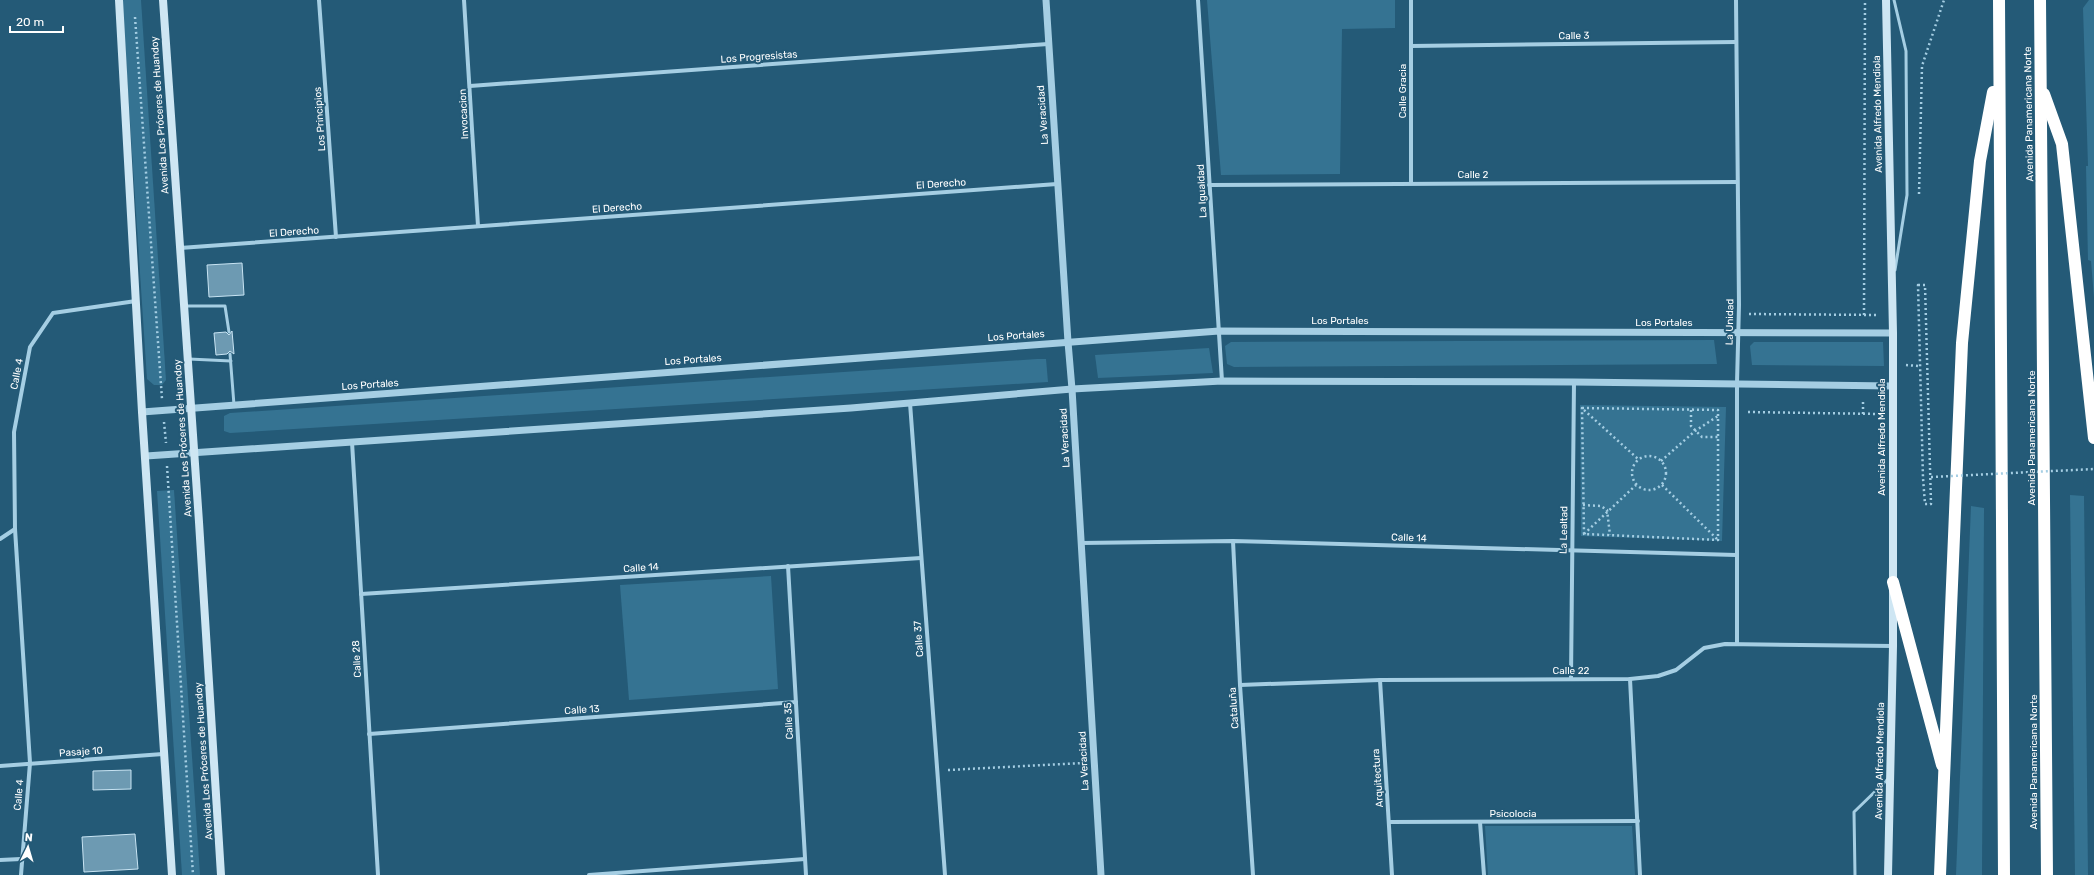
<svg xmlns="http://www.w3.org/2000/svg" width="2094" height="875" font-family="Rubik,sans-serif">
  <style>
    .green { fill: #357392 }
    .building { fill: #6d9ab2; stroke: #c8e4f3 }
    .lines { fill: none; stroke-linecap: round; stroke-linejoin: round }
    .path { stroke: #a5cee3; stroke-width: 2.5; stroke-dasharray: 2 3; stroke-linecap: butt }
    .service { stroke: #a5cee3; stroke-width: 3 }
    .minor { stroke: #a5cee3; stroke-width: 4 }
    .tertiary { stroke: #a5cee3; stroke-width: 7 }
    .secondary { stroke: #cee6f3; stroke-width: 8 }
    .motorway { stroke: #fff; stroke-width: 12 }
    .path-bridge { stroke: #a5cee3; stroke-width: 2.5; stroke-dasharray: 2 3; stroke-linecap: butt }
    .labels { text-anchor: middle; dominant-baseline: central; stroke-width: 4; stroke-linejoin: round; paint-order: stroke }
    .street-label { font-size: 10px; fill: #fff; stroke: #245a77 }
  </style>
  <rect width="100%" height="100%" fill="#245a77"/>
  <g class="green">
    <path d="M122,0H141L166,380L162,385H154L147,379Z"/>
    <path d="M1207,0H1395V28L1342,29L1340,174L1221,175Z"/>
    <path d="M2089,0H2094V298L2091,261L2088,260L2086,166H2088L2083,8Z"/>
    <path d="M1714,340L1717,364L1234,367L1227,364L1225,346L1231,342Z"/>
    <path d="M1754,342H1883L1884,366L1752,365L1750,346Z"/>
    <path d="M1209,348L1213,373L1098,378L1095,355Z"/>
    <path d="M1037,359H1046L1048,382L230,433L224,431V416L230,413Z"/>
    <path d="M1580,405L1726,407L1722,541L1581,536Z"/>
    <path d="M174,490L200,875H182L157,491Z"/>
    <path d="M2070,495L2084,496L2088,875H2075Z"/>
    <path d="M1971,506L1984,508L1982,875H1956Z"/>
    <path d="M771,576L778,689L629,700L620,585Z"/>
    <path d="M1485,826H1632L1635,875H1488Z"/>
  </g>
  <g class="building">
    <path d="M242,263L244,295L209,297L207,265Z"/>
    <path d="M232,331L234,354L230,351L227,354L216,355L214,333L226,332L229,335Z"/>
    <path d="M131,770V789L93,790V771Z"/>
    <path d="M135,834L138,869L84,872L82,837Z"/>
  </g>
  <g class="lines">
    <g class="path">
      <path d="M135,17L162,399"/>
      <path d="M1919,194L1922,66L1944,0"/>
      <path d="M1918,285H1925L1931,504H1925L1923,478Z"/>
      <path d="M1749,314L1877,315"/>
      <path d="M1864,315L1865,0"/>
      <path d="M1906,365L1919,366"/>
      <path d="M1863,402V414"/>
      <path d="M1582,408L1718,410V540L1584,534Z"/>
      <path d="M1584,410L1638,459"/>
      <path d="M1691,410V426L1702,437H1718"/>
      <path d="M1748,412L1881,414"/>
      <path d="M164,422L166,443"/>
      <circle cx="1649" cy="473" r="17"/>
      <path d="M1661,461L1695,431L1718,416"/>
      <path d="M167,466L193,875"/>
      <path d="M1662,485L1717,539"/>
      <path d="M1583,505L1601,506L1607,510L1610,535"/>
      <path d="M1584,534L1636,485"/>
      <path d="M948,770L1083,763"/>
    </g>
    <g class="service">
      <path d="M1894,0L1906,51L1907,195L1895,270"/>
      <path d="M185,306H225L229,332"/>
      <path d="M230,354L234,405"/>
      <path d="M189,359L231,361"/>
      <path d="M1855,875L1854,812L1888,779"/>
    </g>
    <g class="minor">
      <path d="M319,0L336,237"/>
      <path d="M464,0L478,226"/>
      <path d="M1198,0L1222,381"/>
      <path d="M1411,0V183"/>
      <path d="M1736,0L1739,305L1737,383V643"/>
      <path d="M1411,46L1736,42"/>
      <path d="M470,86L1048,44"/>
      <path d="M1209,185L1737,182"/>
      <path d="M180,248L1057,184"/>
      <path d="M910,403L945,875"/>
      <path d="M352,442L378,875"/>
      <path d="M0,539L15,529"/>
      <path d="M1233,541L1240,685L1253,875"/>
      <path d="M1081,543L1233,541L1736,555"/>
      <path d="M788,566L806,875"/>
      <path d="M361,594L921,558"/>
      <path d="M1571,679L1574,382"/>
      <path d="M1630,679L1640,875"/>
      <path d="M1380,680L1392,875"/>
      <path d="M1240,685L1380,680L1630,679L1658,676L1676,670L1704,648L1725,644L1893,646"/>
      <path d="M369,734L796,702"/>
      <path d="M0,766L163,754"/>
      <path d="M1389,822L1638,821"/>
      <path d="M1480,822L1484,875"/>
      <path d="M0,860L21,859"/>
      <path d="M21,875L30,763L15,529L14,432L30,347L53,313L136,301"/>
      <path d="M589,875L805,859"/>
    </g>
    <g class="tertiary">
      <path d="M1046,0L1068,342L1072,389L1101,875"/>
      <path d="M142,412L1219,331L1893,333"/>
      <path d="M146,456L851,408L1072,389L1222,381L1574,382L1892,386"/>
    </g>
    <g class="secondary">
      <path d="M119,0L142,412L172,875"/>
      <path d="M163,0L199,522L221,875"/>
      <path d="M1886,0L1893,333V646L1888,875"/>
    </g>
    <g class="motorway">
      <path d="M1999,0L2004,875"/>
      <path d="M2040,0L2047,875"/>
      <path d="M2044,94L2062,144L2094,438"/>
      <path d="M1893,582L1942,765"/>
      <path d="M1940,875L1962,343L1980,161L1993,92"/>
    </g>
    <path class="path-bridge" d="M1931,477L2094,469"/>
  </g>
  <g class="labels">
    <g class="street-label">
      <text transform="translate(1574 36) rotate(-1)">Calle 3</text>
      <text transform="translate(759 57) rotate(-4)">Los Progresistas</text>
      <text transform="translate(1403 91) rotate(-90)">Calle Gracia</text>
      <text transform="translate(464 114) rotate(-93)">Invocacion</text>
      <text transform="translate(1878 114) rotate(-91)">Avenida Alfredo Mendiola</text>
      <text transform="translate(2029 114) rotate(-91)">Avenida Panamericana Norte</text>
      <text transform="translate(160 115) rotate(-94)">Avenida Los Próceres de Huandoy</text>
      <text transform="translate(1043 115) rotate(-94)">La Veracidad</text>
      <text transform="translate(320 119) rotate(-94)">Los Principios</text>
      <text x="1473" y="175">Calle 2</text>
      <text transform="translate(941 184) rotate(-4)">El Derecho</text>
      <text transform="translate(1202 191) rotate(-93)">La Igualdad</text>
      <text transform="translate(617 208) rotate(-4)">El Derecho</text>
      <text transform="translate(294 232) rotate(-4)">El Derecho</text>
      <text x="1340" y="321">Los Portales</text>
      <text transform="translate(1730 322) rotate(-89)">La Unidad</text>
      <text x="1664" y="323">Los Portales</text>
      <text transform="translate(1016 336) rotate(-4)">Los Portales</text>
      <text transform="translate(693 360) rotate(-4)">Los Portales</text>
      <text transform="translate(17 374) rotate(-79)">Calle 4</text>
      <text transform="translate(370 385) rotate(-4)">Los Portales</text>
      <text transform="translate(1882 437) rotate(-90)">Avenida Alfredo Mendiola</text>
      <text transform="translate(183 438) rotate(-94)">Avenida Los Próceres de Huandoy</text>
      <text transform="translate(1065 438) rotate(-93)">La Veracidad</text>
      <text transform="translate(2032 438) rotate(-90)">Avenida Panamericana Norte</text>
      <text transform="translate(1564 530) rotate(-89)">La Lealtad</text>
      <text transform="translate(1409 538) rotate(2)">Calle 14</text>
      <text transform="translate(641 568) rotate(-4)">Calle 14</text>
      <text transform="translate(919 639) rotate(-94)">Calle 37</text>
      <text transform="translate(357 659) rotate(-93)">Calle 28</text>
      <text x="1571" y="671">Calle 22</text>
      <text transform="translate(1234 708) rotate(-94)">Cataluña</text>
      <text transform="translate(582 710) rotate(-4)">Calle 13</text>
      <text transform="translate(789 721) rotate(-93)">Calle 35</text>
      <text transform="translate(81 752) rotate(-4)">Pasaje 10</text>
      <text transform="translate(204 761) rotate(-94)">Avenida Los Próceres de Huandoy</text>
      <text transform="translate(1084 761) rotate(-93)">La Veracidad</text>
      <text transform="translate(1880 761) rotate(-89)">Avenida Alfredo Mendiola</text>
      <text transform="translate(2034 762) rotate(-90)">Avenida Panamericana Norte</text>
      <text transform="translate(1378 778) rotate(-94)">Arquitectura</text>
      <text transform="translate(19 795) rotate(-85)">Calle 4</text>
      <text x="1513" y="814">Psicolocia</text>
    </g>
  </g>
  <g transform="translate(28 847) rotate(5)" stroke="#245a77" stroke-width="3" paint-order="stroke">
  <path d="M0-3L7 15L0 10L-7 15Z" fill="#ffffff"/>
  <text y="-6" font-size="11" font-weight="bold" text-anchor="middle" fill="#ffffff">N</text>
  </g>
  <path d="M10 26v6h53v-6" fill="none" stroke="#ffffff" stroke-width="2"/>
  <text x="16" y="26" font-size="12" fill="#ffffff" stroke="#245a77" stroke-width="3" paint-order="stroke">20 m</text>
</svg>
